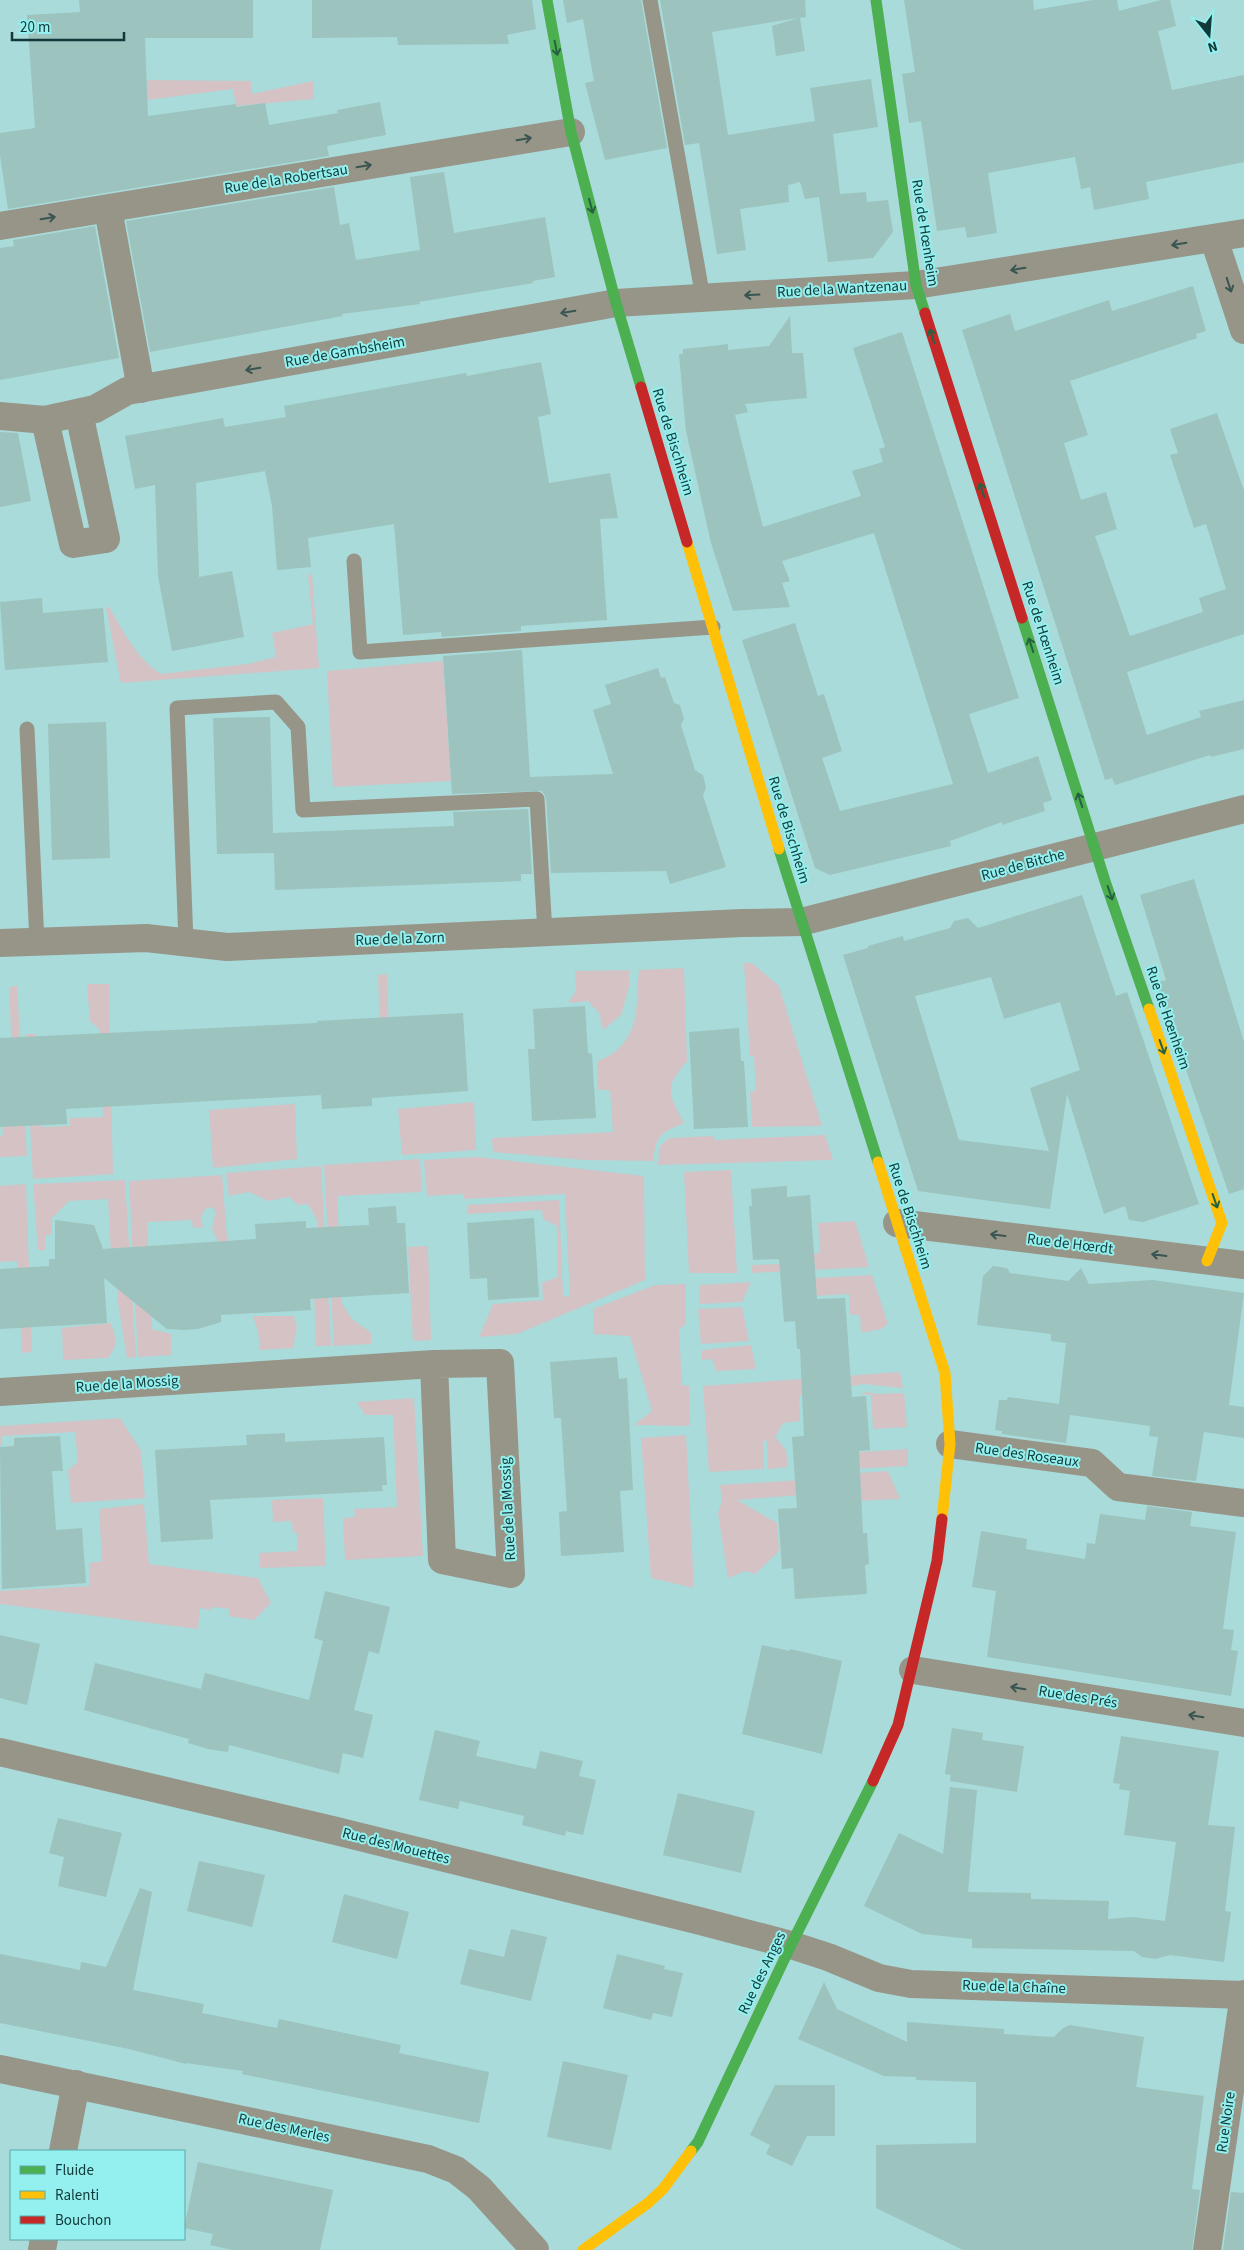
<svg xmlns="http://www.w3.org/2000/svg" width="1244" height="2250" font-family="'Source Sans 3',sans-serif">
  <style>
    .green { fill: #d4c2c5 }
    .building { fill: #9cc3be; fill-rule: evenodd }
    .lines { fill: none; stroke-linecap: round; stroke-linejoin: round }
    .lane { stroke: #979588; stroke-width: 15 }
    .street { stroke: #979588; stroke-width: 28 }
    .fast { stroke: #4caf50; stroke-width: 11 }
    .slow { stroke: #ffc107; stroke-width: 11 }
    .jam { stroke: #c62828; stroke-width: 11 }
    .oneway { stroke: #266241 }
    .oneway2 { stroke: #395551 }
    .labels { text-anchor: middle; dominant-baseline: central; stroke-width: 4; stroke-linejoin: round; paint-order: stroke }
    .street-label { font-size: 15px; fill: #113939; stroke: #93f0ee }
  </style>
  <rect width="100%" height="100%" fill="#a8dbda"/>
  <g class="green">
    <path d="M147,80L251,81L252,94L313,81L314,99L236,106L233,89L147,100Z"/>
    <path d="M312,574L319,668L121,683L106,608L109,607C123,631 137,659 161,674L248,664L276,657L272,633L313,624L308,575Z"/>
    <path d="M443,661L451,781L333,787L327,671Z"/>
    <path d="M744,963H752L779,986L822,1126L752,1127L750,1092L756,1091L754,1056H750Z"/>
    <path d="M684,968L687,1061C664,1088 668,1093 684,1123C659,1134 657,1134 653,1161L585,1160L493,1152L492,1138L613,1132L610,1090H597V1062C603,1058 612,1055 617,1050C641,1029 636,998 639,970Z"/>
    <path d="M629,970V987L621,1015L603,1030L599,1013L588,1001L568,1003L576,991L575,971Z"/>
    <path d="M387,974L390,1062H381L378,975Z"/>
    <path d="M87,984H109L113,1174L33,1179L25,1034H36L41,1127L70,1126V1118L103,1117L99,1029L90,1021Z"/>
    <path d="M17,986L27,1156L0,1157V1136L3,1135L0,1089L12,1054L9,987Z"/>
    <path d="M474,1102L476,1150L402,1155L398,1109Z"/>
    <path d="M295,1104L297,1159L213,1168L209,1110Z"/>
    <path d="M825,1135L833,1160L658,1165L659,1147L669,1138L714,1136V1140Z"/>
    <path d="M477,1157L644,1176L645,1280L517,1334L479,1337L493,1304L543,1300L542,1283L558,1277L557,1226L543,1219L542,1210L468,1214L467,1205L559,1200L563,1297L570,1296L565,1194L464,1199L463,1194L427,1196L424,1160Z"/>
    <path d="M420,1159L422,1192L337,1196L342,1304L352,1319L371,1333V1344L334,1346L324,1165Z"/>
    <path d="M321,1166L331,1346H316L312,1242L319,1241L317,1220L308,1204L298,1205L289,1197L268,1201L249,1192L229,1196L226,1173Z"/>
    <path d="M731,1170L737,1273H689L684,1172Z"/>
    <path d="M222,1175L231,1287L220,1247L212,1228L216,1212L212,1207L205,1209L201,1217L203,1227L193,1228L192,1220L147,1222L152,1329L171,1334V1355L138,1357L129,1181Z"/>
    <path d="M125,1180L136,1357L127,1358L118,1303L117,1274L112,1273L108,1199L69,1201L52,1218V1235H45V1250H38L33,1184Z"/>
    <path d="M26,1184L32,1352L22,1353L17,1261L0,1262V1186Z"/>
    <path d="M855,1221L869,1267L752,1273V1265L781,1264L780,1257L820,1253L818,1223Z"/>
    <path d="M428,1246L431,1340L413,1341L408,1247Z"/>
    <path d="M872,1275L888,1324L881,1329L861,1333L860,1315H850L849,1294L795,1297L794,1279Z"/>
    <path d="M751,1282L742,1302L699,1304V1285Z"/>
    <path d="M686,1284V1324L679,1329L682,1385L689,1386L690,1426L634,1425L652,1411L630,1336L593,1334V1309L655,1285Z"/>
    <path d="M742,1307L749,1341L701,1344L698,1309Z"/>
    <path d="M253,1316H294L297,1327L293,1348L260,1350L258,1332Z"/>
    <path d="M111,1323C116,1339 119,1344 108,1358L63,1360L62,1328Z"/>
    <path d="M751,1345L756,1369L716,1371L712,1359L702,1360V1350Z"/>
    <path d="M900,1372L903,1388L864,1384L830,1390L805,1391L799,1397L800,1421L783,1423L775,1437L786,1450L788,1467L768,1469L767,1441H763L764,1469L709,1472L703,1386Z"/>
    <path d="M866,1392L878,1394L904,1393L907,1427L873,1429L871,1395L860,1394Z"/>
    <path d="M414,1398L423,1556L345,1560L343,1518L355,1517L354,1509L397,1507L393,1415H365L357,1402Z"/>
    <path d="M120,1418L141,1451L145,1498L71,1503L68,1470L78,1462L75,1432L2,1436V1445H0V1426Z"/>
    <path d="M686,1435L694,1588L651,1578L641,1438Z"/>
    <path d="M908,1449V1466L813,1471V1455Z"/>
    <path d="M888,1471L900,1499L831,1502L830,1475Z"/>
    <path d="M801,1480L802,1495L737,1500L777,1523L779,1551L755,1574L746,1571L728,1578L718,1513L722,1500L720,1485Z"/>
    <path d="M323,1498L326,1566L260,1568L259,1553L298,1551L297,1533H293L292,1521L273,1522L272,1500Z"/>
    <path d="M144,1504L149,1564L258,1578L271,1603L254,1620L229,1616V1609L212,1607L211,1610L200,1608L198,1629L0,1604V1591L90,1586L89,1563L102,1561L99,1509Z"/>
  </g>
  <g class="building">
    <path d="M79,0H253V38H145L148,116L236,104V107L265,103L269,125L338,113L337,110L380,102L386,135L327,146L329,156L8,209L0,155V133L35,128L27,15L80,12Z"/>
    <path d="M312,0H532L536,29L507,35L509,44L398,45L397,37L312,38Z"/>
    <path d="M563,0H641L667,148L605,160L585,83L594,81L583,19L567,23Z"/>
    <path d="M660,0H805L806,17L800,18L805,51L776,56L772,26L798,18L712,32L728,135L815,121L810,88L871,79L878,127L833,134L840,194L866,192L867,202L888,200L893,232L873,258L828,262L819,197L805,199L800,182L788,185L789,202L740,209L746,250L717,254L699,143L685,145Z"/>
    <path d="M904,0H1033L1034,10L1093,0H1117L1119,11L1161,0H1170L1176,26L1158,31L1172,90L1244,75V162L1146,182L1149,199L1094,210L1090,187L1081,189L1075,157L988,173L997,233L967,238L965,227L937,231L921,121L909,123L902,74L915,72Z"/>
    <path d="M444,172L454,233L545,217L555,277L533,281V283L419,302L420,304L342,314L343,316L150,352L126,221L334,187L340,225L349,223L356,260L420,250L410,177Z"/>
    <path d="M95,226L119,358L0,380V248L14,246L13,240Z"/>
    <path d="M1193,286L1206,331L1196,334L1197,338L1070,381L1088,435L1064,443L1081,500L1106,492L1117,529L1095,536L1130,636L1203,612L1199,598L1226,589L1206,524L1194,528L1170,455L1178,453L1170,429L1217,413L1244,491V634L1127,672L1147,735L1201,717L1199,711L1244,700V749L1211,757L1210,755L1115,785L1112,778L1105,780L962,330L1010,314L1015,331L1109,300L1112,311Z"/>
    <path d="M790,316L792,353H803L807,398L745,404L748,412L735,415L763,527L861,496L852,471L883,462L879,449L885,447L853,348L902,332L1019,698L969,714L988,773L1038,756L1052,800L1043,803L1045,811L1002,825V822L950,841L951,846L830,875L815,868L742,640L795,623L818,696L824,694L842,751L822,758L840,811L953,784L874,533L782,561L790,581L782,583L790,607L733,611L711,543L686,431L679,354H683V349L703,347L728,344V350L769,346Z"/>
    <path d="M541,362L551,414L538,417L549,483L610,473L618,518L600,519L607,620L521,626V631L442,637L441,632L403,635L394,524L308,538L311,567L277,570L272,506L265,471L196,483L199,577L232,571L244,637L172,651L158,576L155,485L135,489L125,436L223,418L225,427L286,417L284,406L466,373L467,376Z"/>
    <path d="M0,432L18,433L31,501L0,507Z"/>
    <path d="M42,598L43,613L103,608L108,662L5,670L0,602Z"/>
    <path d="M522,650L530,777L613,774L593,710L611,704L605,685L658,668L661,678L665,677L674,703L680,705L684,719L681,725L695,770L703,775L706,788L703,795L726,867L670,884L666,871L551,873L546,798L542,791L452,794L443,656Z"/>
    <path d="M270,717L273,833L454,826L453,812L528,809L532,874H521V881L275,890L274,853L217,854L213,718Z"/>
    <path d="M106,722L110,858L52,860L48,724Z"/>
    <path d="M1194,879L1244,1042V1189L1229,1194L1156,983L1166,980L1140,895Z"/>
    <path d="M1082,895L1116,996L1127,992L1199,1204L1143,1222L1129,1220L1125,1206L1104,1214L1067,1094L1050,1209L918,1191L843,955L868,948V946L903,936L904,941L950,928L954,921L968,918L978,928ZM991,977L1004,1019L1060,1002L1080,1070L1030,1088L1049,1151L959,1140L915,996Z"/>
    <path d="M585,1006L588,1053L592,1054L596,1118L532,1121L528,1049H535L533,1009Z"/>
    <path d="M463,1013L468,1091L372,1098V1106L322,1109L321,1095L66,1109L67,1124L0,1127V1038L317,1023V1021Z"/>
    <path d="M739,1028L741,1061H744L748,1127L694,1129L689,1032Z"/>
    <path d="M787,1186V1197L810,1195L817,1299L845,1298L852,1397L866,1396L870,1450L859,1451L863,1533H867L869,1564L865,1565L867,1594L795,1599L793,1568L782,1569L778,1509L797,1508L792,1437L804,1436L800,1349H797L795,1321L784,1322L779,1259L753,1260L749,1206H752L751,1189Z"/>
    <path d="M396,1206L397,1223H405L409,1293L310,1299L311,1310L221,1315V1322L198,1329L184,1330L167,1329L104,1278L107,1323L0,1329V1269L49,1266V1259H55V1220L94,1225L103,1249L256,1239L255,1224L306,1221V1228L369,1225L368,1208Z"/>
    <path d="M534,1218L539,1297L488,1300L487,1278L470,1279L467,1223Z"/>
    <path d="M993,1266L1007,1268L1010,1273L1068,1281L1081,1268L1089,1284L1153,1280L1244,1293L1229,1405L1244,1407V1438L1204,1432L1196,1481L1152,1476L1158,1437L1149,1436L1150,1426L1070,1415L1066,1443L1002,1434V1431L995,1430L999,1400H1007L1008,1397L1059,1404L1066,1343L1051,1341V1334L977,1325L983,1276Z"/>
    <path d="M617,1357L619,1379L627,1378L633,1490L620,1491L624,1552L561,1556L559,1512L567,1511L561,1418H554L550,1362Z"/>
    <path d="M285,1433V1442L384,1437L387,1485H382L383,1491L210,1500L213,1539L161,1542L155,1450L247,1445L246,1435Z"/>
    <path d="M60,1436L63,1471H52L56,1530L82,1528L86,1583L2,1589L0,1447L14,1446V1438Z"/>
    <path d="M1147,1506L1192,1512L1190,1526L1236,1532L1223,1629L1234,1630L1231,1650L1238,1651L1231,1696L987,1657L996,1591L972,1587L981,1531L1027,1539L1026,1549L1085,1559L1087,1543L1095,1544L1100,1514L1145,1520Z"/>
    <path d="M325,1591L390,1607L379,1654L369,1651L354,1710L373,1715L363,1758L343,1753L339,1774L229,1745L228,1752L208,1749L188,1743L189,1739L84,1710L95,1663L201,1689L205,1673L309,1700L323,1641L314,1638Z"/>
    <path d="M0,1635L40,1644L27,1705L0,1698Z"/>
    <path d="M762,1645L790,1651V1649L842,1661L822,1754L742,1734Z"/>
    <path d="M952,1728L983,1733L982,1740L1024,1746L1017,1792L950,1781L951,1775L945,1774Z"/>
    <path d="M435,1730L480,1741L476,1756L536,1769L540,1751L583,1761L579,1776L596,1780L583,1835L566,1831L565,1836L522,1825L524,1816L460,1801L458,1809L419,1800Z"/>
    <path d="M1121,1736L1219,1751L1208,1825L1235,1827L1225,1911L1231,1912L1224,1962L1170,1955L1156,1959L1142,1957L1134,1951L972,1948V1939L922,1934L864,1906L899,1833L943,1854L950,1787L977,1790L968,1892L1031,1893V1899L1109,1901L1108,1919L1133,1917L1165,1921L1176,1842L1124,1835L1130,1791L1119,1789L1120,1784L1113,1783Z"/>
    <path d="M678,1793L755,1811L741,1873L663,1855Z"/>
    <path d="M58,1818L122,1833L106,1897L58,1886L64,1857L49,1853Z"/>
    <path d="M199,1861L265,1875L252,1927L187,1911Z"/>
    <path d="M140,1888L152,1892L133,1990L204,2004L202,2013L277,2028L279,2019L401,2045L399,2053L489,2072L479,2123L242,2074L243,2071L186,2063V2064L129,2049L0,2023V1954L80,1970L81,1962L106,1967Z"/>
    <path d="M344,1894L409,1912L397,1959L332,1942Z"/>
    <path d="M511,1929L547,1937L531,2001L460,1984L469,1949L504,1957Z"/>
    <path d="M617,1954L665,1966L664,1969L683,1973L672,2017L653,2013L651,2020L603,2008Z"/>
    <path d="M824,1982L837,2009L907,2042V2022L1004,2029V2034L1054,2037L1063,2028L1070,2025L1144,2037L1136,2087L1204,2096L1192,2189L1200,2190L1192,2250H963L876,2208V2145L976,2143V2082L916,2080V2077L884,2076L798,2039Z"/>
    <path d="M563,2061L628,2075L611,2150L547,2137Z"/>
    <path d="M775,2085H835V2136H807L792,2166L766,2154L770,2145L750,2135Z"/>
    <path d="M198,2162L333,2190L320,2250H232L210,2245L213,2234L184,2228Z"/>
    <path d="M1231,2192L1244,2193V2250H1223Z"/>
  </g>
  <g class="lines">
    <g class="lane">
      <path d="M650,0L703,298"/>
      <path d="M354,561L360,652L713,627"/>
      <path d="M27,729L37,942"/>
      <path d="M186,942L177,708L276,702L298,727L303,810L537,799L545,933"/>
    </g>
    <g class="street">
      <path d="M108,209L141,389"/>
      <path d="M0,226L571,132"/>
      <path d="M1214,239L1244,330"/>
      <path d="M0,416L45,420L95,409L127,391L616,303L916,285L1244,233"/>
      <path d="M45,420L73,544L106,539L79,413"/>
      <path d="M0,943L146,938L227,947L742,923L801,922L1244,809"/>
      <path d="M897,1223L1244,1265"/>
      <path d="M0,1392L434,1364L500,1363L511,1574L442,1560L434,1364"/>
      <path d="M950,1444L1092,1463L1118,1487L1244,1503"/>
      <path d="M913,1670L1244,1723"/>
      <path d="M0,1752L332,1830L700,1921L791,1945L828,1957L879,1978L911,1984L1244,1995"/>
      <path d="M0,2069L428,2159L456,2170L479,2188L535,2250"/>
      <path d="M63,2151L76,2084"/>
      <path d="M42,2250L44,2239"/>
      <path d="M1207,2250L1244,1994"/>
    </g>
    <g class="fast">
      <path d="M547,0L571,132L616,303L641,387"/>
      <path d="M876,0L916,285L925,313"/>
      <path d="M1022,618L1105,881L1149,1009"/>
      <path d="M779,849L878,1162"/>
      <path d="M691,2151L698,2142L791,1945L873,1781"/>
    </g>
    <g class="slow">
      <path d="M687,542L779,849"/>
      <path d="M1149,1009L1222,1223L1207,1261"/>
      <path d="M878,1162L945,1373L950,1444L942,1519"/>
      <path d="M583,2250L648,2203L663,2189L691,2151"/>
    </g>
    <g class="jam">
      <path d="M925,313L1022,618"/>
      <path d="M641,387L687,542"/>
      <path d="M873,1781L898,1725L937,1561L942,1519"/>
    </g>
  </g>
  <defs><path id="oneway-shaft" d="M-6 0H5M1.5-3L5.5 0L1.5 3" fill="none" stroke-width="1.6" stroke-linecap="round" stroke-linejoin="round" transform="scale(1.25)"/></defs>
  <g class="oneway">
    <use href="#oneway-shaft" transform="translate(556 48) rotate(79)"/>
    <use href="#oneway-shaft" transform="translate(591 206) rotate(75)"/>
    <use href="#oneway-shaft" transform="translate(932 336) rotate(-108)"/>
    <use href="#oneway-shaft" transform="translate(982 490) rotate(-108)"/>
    <use href="#oneway-shaft" transform="translate(1031 645) rotate(-108)"/>
    <use href="#oneway-shaft" transform="translate(1080 800) rotate(-108)"/>
    <use href="#oneway-shaft" transform="translate(1110 893) rotate(71)"/>
    <use href="#oneway-shaft" transform="translate(1162 1047) rotate(71)"/>
    <use href="#oneway-shaft" transform="translate(1215 1201) rotate(71)"/>
  </g>
  <g class="oneway2">
    <use href="#oneway-shaft" transform="translate(524 139) rotate(-9)"/>
    <use href="#oneway-shaft" transform="translate(364 166) rotate(-9)"/>
    <use href="#oneway-shaft" transform="translate(48 218) rotate(-9)"/>
    <use href="#oneway-shaft" transform="translate(1179 244) rotate(171)"/>
    <use href="#oneway-shaft" transform="translate(1018 269) rotate(171)"/>
    <use href="#oneway-shaft" transform="translate(1229 285) rotate(72)"/>
    <use href="#oneway-shaft" transform="translate(752 295) rotate(177)"/>
    <use href="#oneway-shaft" transform="translate(568 312) rotate(170)"/>
    <use href="#oneway-shaft" transform="translate(253 369) rotate(170)"/>
    <use href="#oneway-shaft" transform="translate(998 1235) rotate(-173)"/>
    <use href="#oneway-shaft" transform="translate(1159 1255) rotate(-173)"/>
    <use href="#oneway-shaft" transform="translate(1018 1688) rotate(-171)"/>
    <use href="#oneway-shaft" transform="translate(1196 1716) rotate(-171)"/>
  </g>
  <g class="labels">
    <g class="street-label">
      <text transform="translate(286 179) rotate(-9)">Rue de la Robertsau</text>
      <text transform="translate(925 233) rotate(81)">Rue de Hœnheim</text>
      <text transform="translate(842 289) rotate(-3)">Rue de la Wantzenau</text>
      <text transform="translate(345 352) rotate(-10)">Rue de Gambsheim</text>
      <text transform="translate(673 442) rotate(73)">Rue de Bischheim</text>
      <text transform="translate(1043 633) rotate(72)">Rue de Hœnheim</text>
      <text transform="translate(789 830) rotate(73)">Rue de Bischheim</text>
      <text transform="translate(1023 865) rotate(-15)">Rue de Bitche</text>
      <text transform="translate(400 939) rotate(-2)">Rue de la Zorn</text>
      <text transform="translate(1168 1018) rotate(71)">Rue de Hœnheim</text>
      <text transform="translate(910 1216) rotate(72)">Rue de Bischheim</text>
      <text transform="translate(1070 1244) rotate(7)">Rue de Hœrdt</text>
      <text transform="translate(127 1384) rotate(-4)">Rue de la Mossig</text>
      <text transform="translate(1027 1455) rotate(8)">Rue des Roseaux</text>
      <text transform="translate(508 1509) rotate(-93)">Rue de la Mossig</text>
      <text transform="translate(1078 1697) rotate(9)">Rue des Prés</text>
      <text transform="translate(396 1846) rotate(14)">Rue des Mouettes</text>
      <text transform="translate(762 1973) rotate(-64)">Rue des Anges</text>
      <text transform="translate(1014 1987) rotate(2)">Rue de la Chaîne</text>
      <text transform="translate(1226 2122) rotate(-82)">Rue Noire</text>
      <text transform="translate(284 2128) rotate(12)">Rue des Merles</text>
    </g>
  </g>
  <rect x="10" y="2150" width="175" height="90" fill="#93f0ee" stroke="#5fa7a6"/>
  <rect x="20" y="2166" width="25" height="8" fill="#4caf50" stroke="#5fa7a6"/>
  <text x="55" y="2175" font-size="15" fill="#113939">Fluide</text>
  <rect x="20" y="2191" width="25" height="8" fill="#ffc107" stroke="#5fa7a6"/>
  <text x="55" y="2200" font-size="15" fill="#113939">Ralenti</text>
  <rect x="20" y="2216" width="25" height="8" fill="#c62828" stroke="#5fa7a6"/>
  <text x="55" y="2225" font-size="15" fill="#113939">Bouchon</text>
  <g transform="translate(1209 35) rotate(163)" stroke="#93f0ee" stroke-width="4" paint-order="stroke">
  <path d="M0-4L9 19L0 12L-9 19Z" fill="#113939"/>
  <text y="-8" font-size="14" font-weight="bold" text-anchor="middle" fill="#113939">N</text>
  </g>
  <path d="M12 32v8h112v-8" fill="none" stroke="#113939" stroke-width="2.5"/>
  <text x="20" y="32" font-size="15" fill="#113939" stroke="#93f0ee" stroke-width="4" paint-order="stroke">20 m</text>
</svg>
